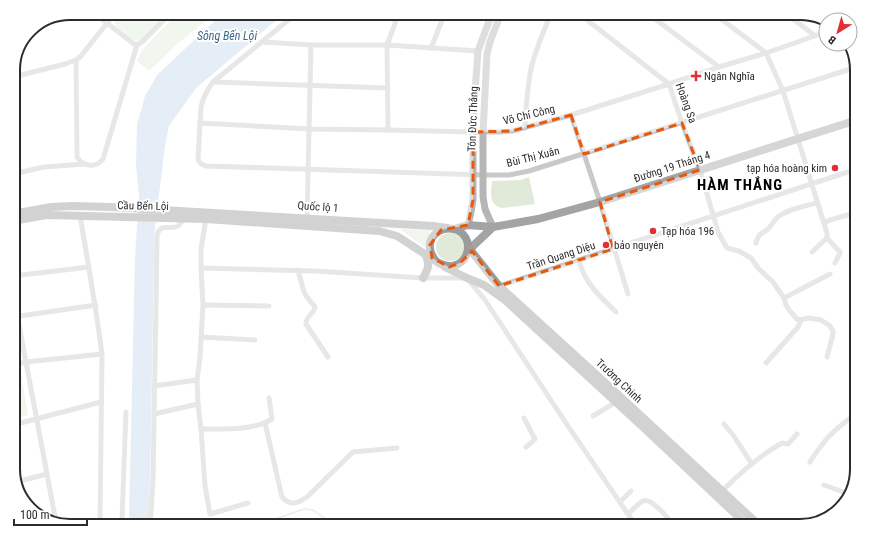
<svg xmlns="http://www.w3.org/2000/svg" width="870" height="539" font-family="'Roboto Condensed',sans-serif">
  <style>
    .green { fill: #e1ead9 }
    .water { fill: #c5daea }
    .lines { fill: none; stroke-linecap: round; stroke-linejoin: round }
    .stream { stroke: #c5daea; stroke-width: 1.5 }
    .minor { stroke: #c9c9c9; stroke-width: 5 }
    .secondary { stroke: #b6b6b6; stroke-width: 7 }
    .primary { stroke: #a4a4a4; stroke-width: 8 }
    .trunk { stroke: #9c9c9c; stroke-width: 8 }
    .marked { fill: none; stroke: #e8590c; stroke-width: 3; stroke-dasharray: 8 5; stroke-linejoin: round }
    .poi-dot { fill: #e22f36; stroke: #fff; stroke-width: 1.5 }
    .labels { text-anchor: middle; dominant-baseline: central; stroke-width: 4; stroke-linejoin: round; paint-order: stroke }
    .poi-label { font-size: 11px; fill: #2c2c2c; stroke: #fff; text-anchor: start }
    .street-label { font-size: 11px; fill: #2c2c2c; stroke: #fff }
    .water-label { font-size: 12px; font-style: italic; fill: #3c6a8c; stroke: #fff }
    .district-label { font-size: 15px; font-weight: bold; letter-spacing: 1px; fill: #000; stroke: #fff }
    .rim { fill: none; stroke: #2c2c2c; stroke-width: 2 }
  </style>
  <rect width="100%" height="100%" fill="#fff"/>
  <g class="green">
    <path d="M119,13H168L142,39L137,41L132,39L117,27L115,23V18Z"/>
    <path d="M178,13H215L175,46L149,71L137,61L142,50Z"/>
    <path d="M529,177L535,204L502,208C488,205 491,192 492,181L521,180Z"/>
    <path d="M400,229L431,230L427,237L426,248Z"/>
    <circle cx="450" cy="247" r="14"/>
    <path d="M18,372L21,374L28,415L13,419V373Z"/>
  </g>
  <path class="water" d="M223,13H285L196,88L169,126L165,146L154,236V257L150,486L148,526H129V517L135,257L139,196L136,164L137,125L145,96L157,75Z"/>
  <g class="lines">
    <path class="stream" d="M255,526L304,509L313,510L332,523L339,526"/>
    <g class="minor">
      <path d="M94,13L134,44L137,45L142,42L171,13"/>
      <path d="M297,13L213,82C207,90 203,98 201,107L198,159C199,163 202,165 206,166L483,175H509L529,171L857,67"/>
      <path d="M578,13L669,84L682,123L700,170L718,232L727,248L739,251L751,258L759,269L773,282L777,288L784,298L786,305L789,310L797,319L799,320L809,318L821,320L830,326L833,331V334L827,357"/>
      <path d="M647,13L719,67"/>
      <path d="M713,13L766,53L783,91L827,233V238L812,252"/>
      <path d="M785,13L814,35"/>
      <path d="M263,42L311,45H387L478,51"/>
      <path d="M431,48L445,13"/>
      <path d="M76,60L77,157C83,167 96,168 103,159L137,45"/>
      <path d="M13,77L65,64L76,60L81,56L115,13"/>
      <path d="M213,82L388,88"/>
      <path d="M571,115L600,202L628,294"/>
      <path d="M200,123L309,129L388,130L473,132H498L512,131L571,115L669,84L719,67L766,53L826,32"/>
      <path d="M525,128C526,108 527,88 531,69C535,50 544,31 551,13"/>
      <path d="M388,130L387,45L399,13"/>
      <path d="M13,174L44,167L84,164"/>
      <path d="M80,216C88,262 96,308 102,354L100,524"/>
      <path d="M307,218L311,45"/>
      <path d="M206,219L201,249V268L316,271L423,278H467L485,300L566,423L636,526"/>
      <path d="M824,222L857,212"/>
      <path d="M827,238L840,252V253L835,263"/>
      <path d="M756,243C759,232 761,235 768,229C772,225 774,220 778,217C788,209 805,206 817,203"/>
      <path d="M579,260C584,282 600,297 616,312"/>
      <path d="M201,268L203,305L200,357L197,380L198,404L201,429L205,486L210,514L248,503"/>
      <path d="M298,270L304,292L307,297L315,307C314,314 305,317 306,324L328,357"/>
      <path d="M13,276L89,267"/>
      <path d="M499,286L857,169"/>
      <path d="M784,298L830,274"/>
      <path d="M13,300L17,314L56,522"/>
      <path d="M203,305L269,306"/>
      <path d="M13,317L96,305"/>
      <path d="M201,337L255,340"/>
      <path d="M766,363L798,327L801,320"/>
      <path d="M13,365L26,362L102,354"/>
      <path d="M154,386L197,380"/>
      <path d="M154,414L198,404"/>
      <path d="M593,416L616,402"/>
      <path d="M524,418L535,439L532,442L526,447"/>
      <path d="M265,423L282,497C291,507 298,503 307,497L353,452L397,448"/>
      <path d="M724,424L733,435L752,464"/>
      <path d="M13,425L101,402"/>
      <path d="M201,429C224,429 252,431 272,419L269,398"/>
      <path d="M851,447L857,452"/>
      <path d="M810,462C813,457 817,451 821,446C831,432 844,423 857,413"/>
      <path d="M16,482L47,474"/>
      <path d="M824,485L849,494"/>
      <path d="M722,491C740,473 760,455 782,443L788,444L797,434"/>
      <path d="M620,502L631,491"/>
      <path d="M628,514C633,510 637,504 643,501C652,497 669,520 675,526"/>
      <path d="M89,526L100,524L108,526"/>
      <path d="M108,526C113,524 119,524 122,519L126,412"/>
      <path d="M150,526L153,481L155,363L156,308L157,234C163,222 170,231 178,226C180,224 183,220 185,218"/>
    </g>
    <g class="secondary">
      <path d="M468,225L471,212L473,200V132L475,93L478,51L492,13"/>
      <path d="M493,227L485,209L483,197V132L487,54L490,42L501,13"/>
    </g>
    <g class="primary">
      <path d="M454,229L468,225L493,227L538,219L600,202L857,120"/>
      <path d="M467,253L474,245L493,227"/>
    </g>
    <g class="trunk">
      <path d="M13,214L51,207L72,206L111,207L433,226L447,228"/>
      <path d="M13,221L46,215L206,219L379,231L397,236L437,262C464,278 480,241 457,230C451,228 444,228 439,231C426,239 428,253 437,262"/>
      <path d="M468,247L499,286L612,389L760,526"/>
      <path d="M445,267L467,278L484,285L505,300L643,427L748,526"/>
      <path d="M423,278C428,269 430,266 426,256"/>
    </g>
  </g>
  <path d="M0 0H870V539H0ZM571,115L584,154L682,123L700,170L600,202L613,249L499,286L472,251L460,263L449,267L432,258L430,245L441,230L468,225L473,200V132L512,131Z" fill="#fff" fill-opacity=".55" fill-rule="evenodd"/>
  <path class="marked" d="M571,115L584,154L682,123L700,170L600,202L613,249L499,286L472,251L460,263L449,267L432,258L430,245L441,230L468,225L473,200V132L512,131Z"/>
  <g class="poi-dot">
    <path d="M694 70h4v4h4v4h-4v4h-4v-4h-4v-4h4z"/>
    <circle cx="835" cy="168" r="4"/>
    <circle cx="653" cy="231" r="4"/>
    <circle cx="606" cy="245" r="4"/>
  </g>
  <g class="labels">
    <g class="poi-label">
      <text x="704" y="76">Ngân Nghĩa</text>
      <text x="827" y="168" text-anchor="end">tạp hóa hoàng kim</text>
      <text x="661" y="231">Tạp hóa 196</text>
      <text x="614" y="245">bảo nguyên</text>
    </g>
    <g class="street-label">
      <text transform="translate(686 103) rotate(70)">Hoàng Sa</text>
      <text transform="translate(529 115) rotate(-14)">Võ Chí Công</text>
      <text transform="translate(473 119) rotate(-88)">Tôn Đức Thắng</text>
      <text transform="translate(533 157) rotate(-14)">Bùi Thị Xuân</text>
      <text transform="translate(672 167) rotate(-18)">Đường 19 Tháng 4</text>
      <text transform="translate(143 206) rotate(1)">Cầu Bến Lội</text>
      <text transform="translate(318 207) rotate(4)">Quốc lộ 1</text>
      <text transform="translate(561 256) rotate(-18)">Trần Quang Diệu</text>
      <text transform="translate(619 381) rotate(43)">Trường Chinh</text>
    </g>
    <g class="water-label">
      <text x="227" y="36">Sông Bến Lội</text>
    </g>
    <g class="district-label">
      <text x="740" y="185">HÀM THẮNG</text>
    </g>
  </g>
  <path d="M0 0H870V539H0ZM70 20H800A50 50 0 0 1 850 70V469A50 50 0 0 1 800 519H70A50 50 0 0 1 20 469V70A50 50 0 0 1 70 20Z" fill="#fff" fill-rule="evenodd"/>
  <path class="rim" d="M70 20H800A50 50 0 0 1 850 70V469A50 50 0 0 1 800 519H70A50 50 0 0 1 20 469V70A50 50 0 0 1 70 20Z"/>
  <g transform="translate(838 32) rotate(217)"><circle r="19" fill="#ffffff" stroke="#ababab"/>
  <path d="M0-3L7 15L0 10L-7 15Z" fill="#e22f36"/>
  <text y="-6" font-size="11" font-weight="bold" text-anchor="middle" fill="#2c2c2c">B</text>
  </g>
  <path d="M14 519v6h73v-6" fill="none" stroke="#2c2c2c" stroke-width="2"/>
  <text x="20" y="519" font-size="12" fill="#2c2c2c" stroke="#ffffff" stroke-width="3" paint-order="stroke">100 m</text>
</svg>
